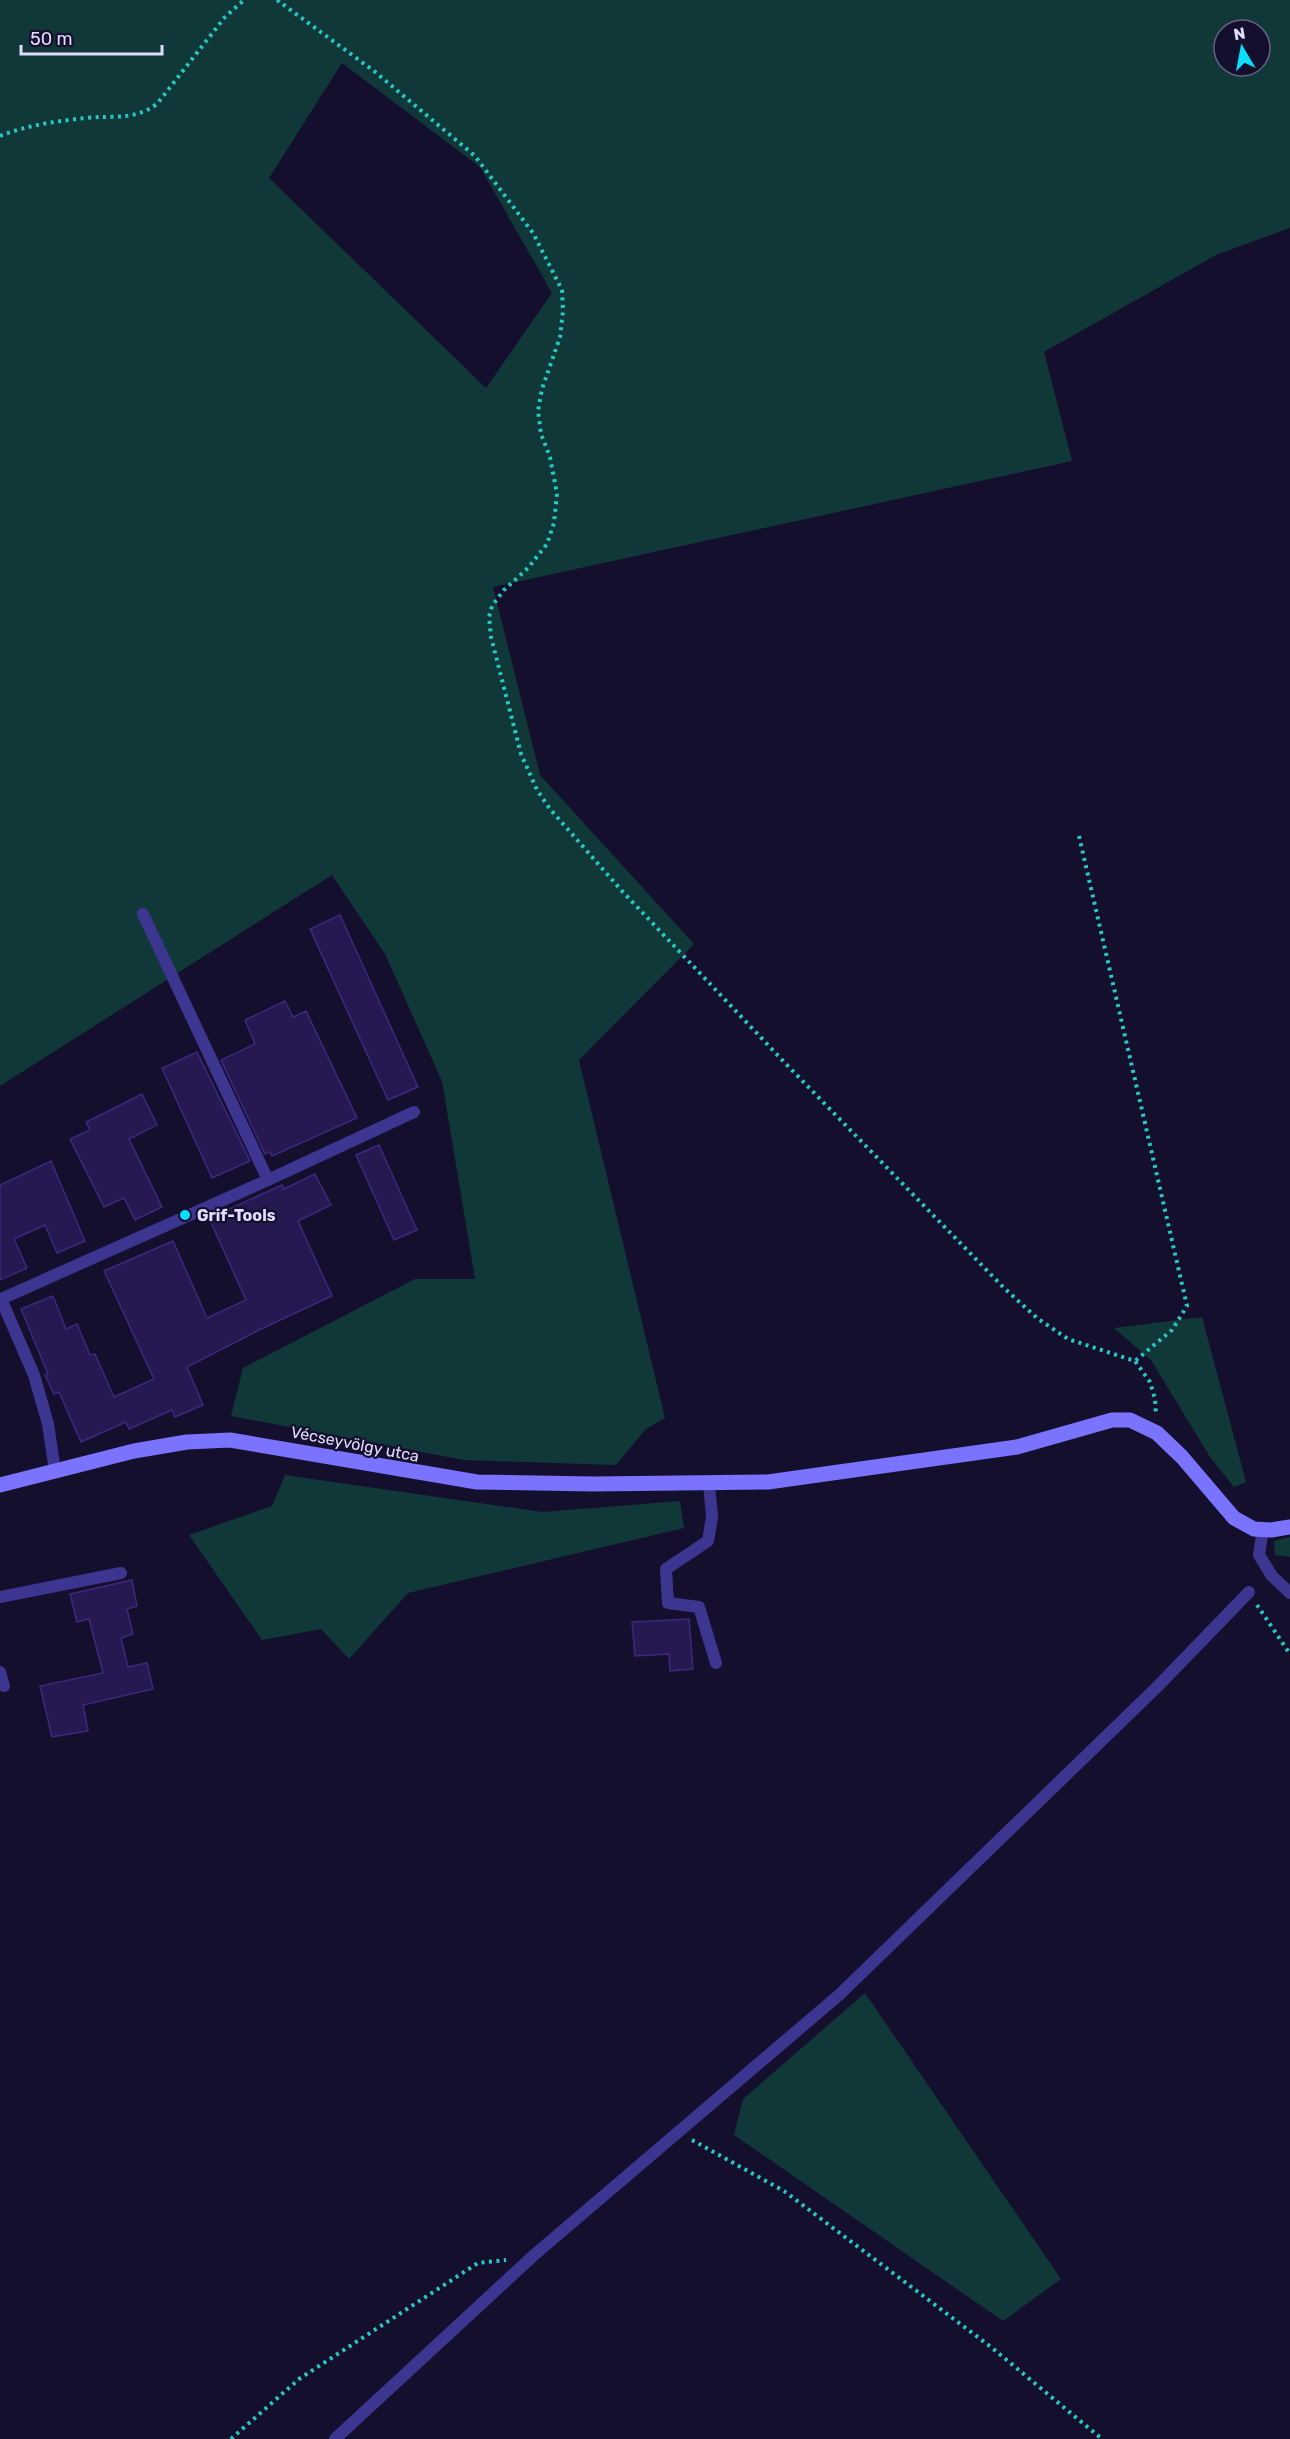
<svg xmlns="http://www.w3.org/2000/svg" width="1290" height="2439" font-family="Rubik,sans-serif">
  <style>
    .green { fill: #113838; fill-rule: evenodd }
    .building { fill: #261951; stroke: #3c297f; stroke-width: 1.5 }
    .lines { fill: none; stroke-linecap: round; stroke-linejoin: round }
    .path { stroke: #24cac5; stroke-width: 4; stroke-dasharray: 3 4.5; stroke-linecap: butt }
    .lane { stroke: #3c3691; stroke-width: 12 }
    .secondary { stroke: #7a73ff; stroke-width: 15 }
    .poi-dot { fill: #08dfff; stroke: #150f2e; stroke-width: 2 }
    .labels { text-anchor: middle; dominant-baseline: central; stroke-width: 4.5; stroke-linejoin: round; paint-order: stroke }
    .poi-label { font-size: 16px; font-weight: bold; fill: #e1dcff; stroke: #150f2e; text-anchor: start }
    .street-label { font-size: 16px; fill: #e1dcff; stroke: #150f2e }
  </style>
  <rect width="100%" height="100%" fill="#150f2e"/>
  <g class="green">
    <path d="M0,0H1290V228L1216,255L1044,352L1072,461L493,587L540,775L694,944L579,1060L665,1418L646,1429L616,1465L464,1460L231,1416L243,1368L415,1279H475L442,1081L385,954L332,875L0,1086ZM1224,30H1260V66H1224ZM342,63L480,167L552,293L486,388L269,178Z"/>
    <path d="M1202,1317L1246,1482L1234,1487L1210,1457L1151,1360L1114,1328Z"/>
    <path d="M285,1475L542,1512L680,1501L684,1528L408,1593L349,1659L321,1629L262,1640L189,1535L272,1506Z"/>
    <path d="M1290,1537V1557L1275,1555L1274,1541Z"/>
    <path d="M865,1993L1061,2279L1003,2321L734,2135L743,2099Z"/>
  </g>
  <g class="building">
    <path d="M340,915L418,1087L388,1100L310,929Z"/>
    <path d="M285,1001L293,1017L306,1011L357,1118L272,1156L270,1152L265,1154L221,1060L255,1044L245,1020Z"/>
    <path d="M197,1052L250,1161L212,1178L162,1068Z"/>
    <path d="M142,1094L157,1125L129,1139L162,1207L135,1220L124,1198L104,1207L70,1139L90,1130L86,1122Z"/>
    <path d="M379,1145L417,1230L394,1240L356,1155Z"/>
    <path d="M51,1161L85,1241L57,1253L45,1225L14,1239L27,1268L0,1280V1185Z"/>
    <path d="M315,1174L331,1205L298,1221L332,1296L259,1330L187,1367L203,1405L175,1417L172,1410L129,1429L126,1422L81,1442L59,1392L54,1394L45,1375L48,1374L21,1309L53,1296L66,1329L77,1324L90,1355L95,1354L114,1397L154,1379L104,1271L173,1241L207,1318L246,1300L209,1218L282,1185L284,1189Z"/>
    <path d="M132,1580L137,1606L127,1609L133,1634L121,1638L128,1667L147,1663L153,1689L83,1705L88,1731L52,1737L40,1686L103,1673L89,1619L77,1622L70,1594Z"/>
    <path d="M689,1619L693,1669L670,1671L669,1654L635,1656L632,1622Z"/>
  </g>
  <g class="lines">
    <g class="path">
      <path d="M277,0L374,71L475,156L533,233L562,290L563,311L560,337L542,389L538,411L541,434L550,457L557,494L554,523L547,544L528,568L504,590L492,606L489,617L491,637L521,754L537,790L550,809L622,891L786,1064L1004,1288L1037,1318L1068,1339L1135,1361L1150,1382L1155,1399L1156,1415"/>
      <path d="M0,136C27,125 58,121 86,118C114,115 133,121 157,104L225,17L244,0"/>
      <path d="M1079,836L1187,1306L1172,1330L1135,1361"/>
      <path d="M1257,1605L1290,1654"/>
      <path d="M692,2140L784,2191L991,2347L1102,2439"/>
      <path d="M231,2439L299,2379L478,2263L506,2260"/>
    </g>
    <g class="lane">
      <path d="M143,914L268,1180"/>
      <path d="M55,1471L48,1424L34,1375L1,1299L268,1180L414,1112"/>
      <path d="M709,1484L712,1517L708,1541L666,1569L668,1603L699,1607L716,1663"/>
      <path d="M1263,1529L1259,1555L1272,1576L1290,1593"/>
      <path d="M0,1597L121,1573"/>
      <path d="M0,1672L4,1686"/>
      <path d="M335,2439L533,2256L839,1995L1157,1687L1249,1592"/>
    </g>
    <path class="secondary" d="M0,1485L134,1451L187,1442L230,1440L477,1482L593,1484L768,1482L1017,1447L1112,1420H1130L1157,1433L1182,1457L1234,1518L1254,1529L1271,1530L1290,1527"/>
  </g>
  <circle class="poi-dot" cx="185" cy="1215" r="6"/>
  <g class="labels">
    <g class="poi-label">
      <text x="197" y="1215">Grif-Tools</text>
    </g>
    <g class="street-label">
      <text transform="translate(355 1444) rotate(11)">Vécseyvölgy utca</text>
    </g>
  </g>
  <g transform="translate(1242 48) rotate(350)"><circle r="28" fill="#150f2e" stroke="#676182" stroke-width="1.5"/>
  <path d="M0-4.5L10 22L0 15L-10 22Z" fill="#08dfff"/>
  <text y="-9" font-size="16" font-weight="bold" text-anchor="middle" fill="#e1dcff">N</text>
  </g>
  <path d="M21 45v9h141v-9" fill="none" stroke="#e1dcff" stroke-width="3"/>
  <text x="30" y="45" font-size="18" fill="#e1dcff" stroke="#150f2e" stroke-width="4.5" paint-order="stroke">50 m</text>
</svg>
